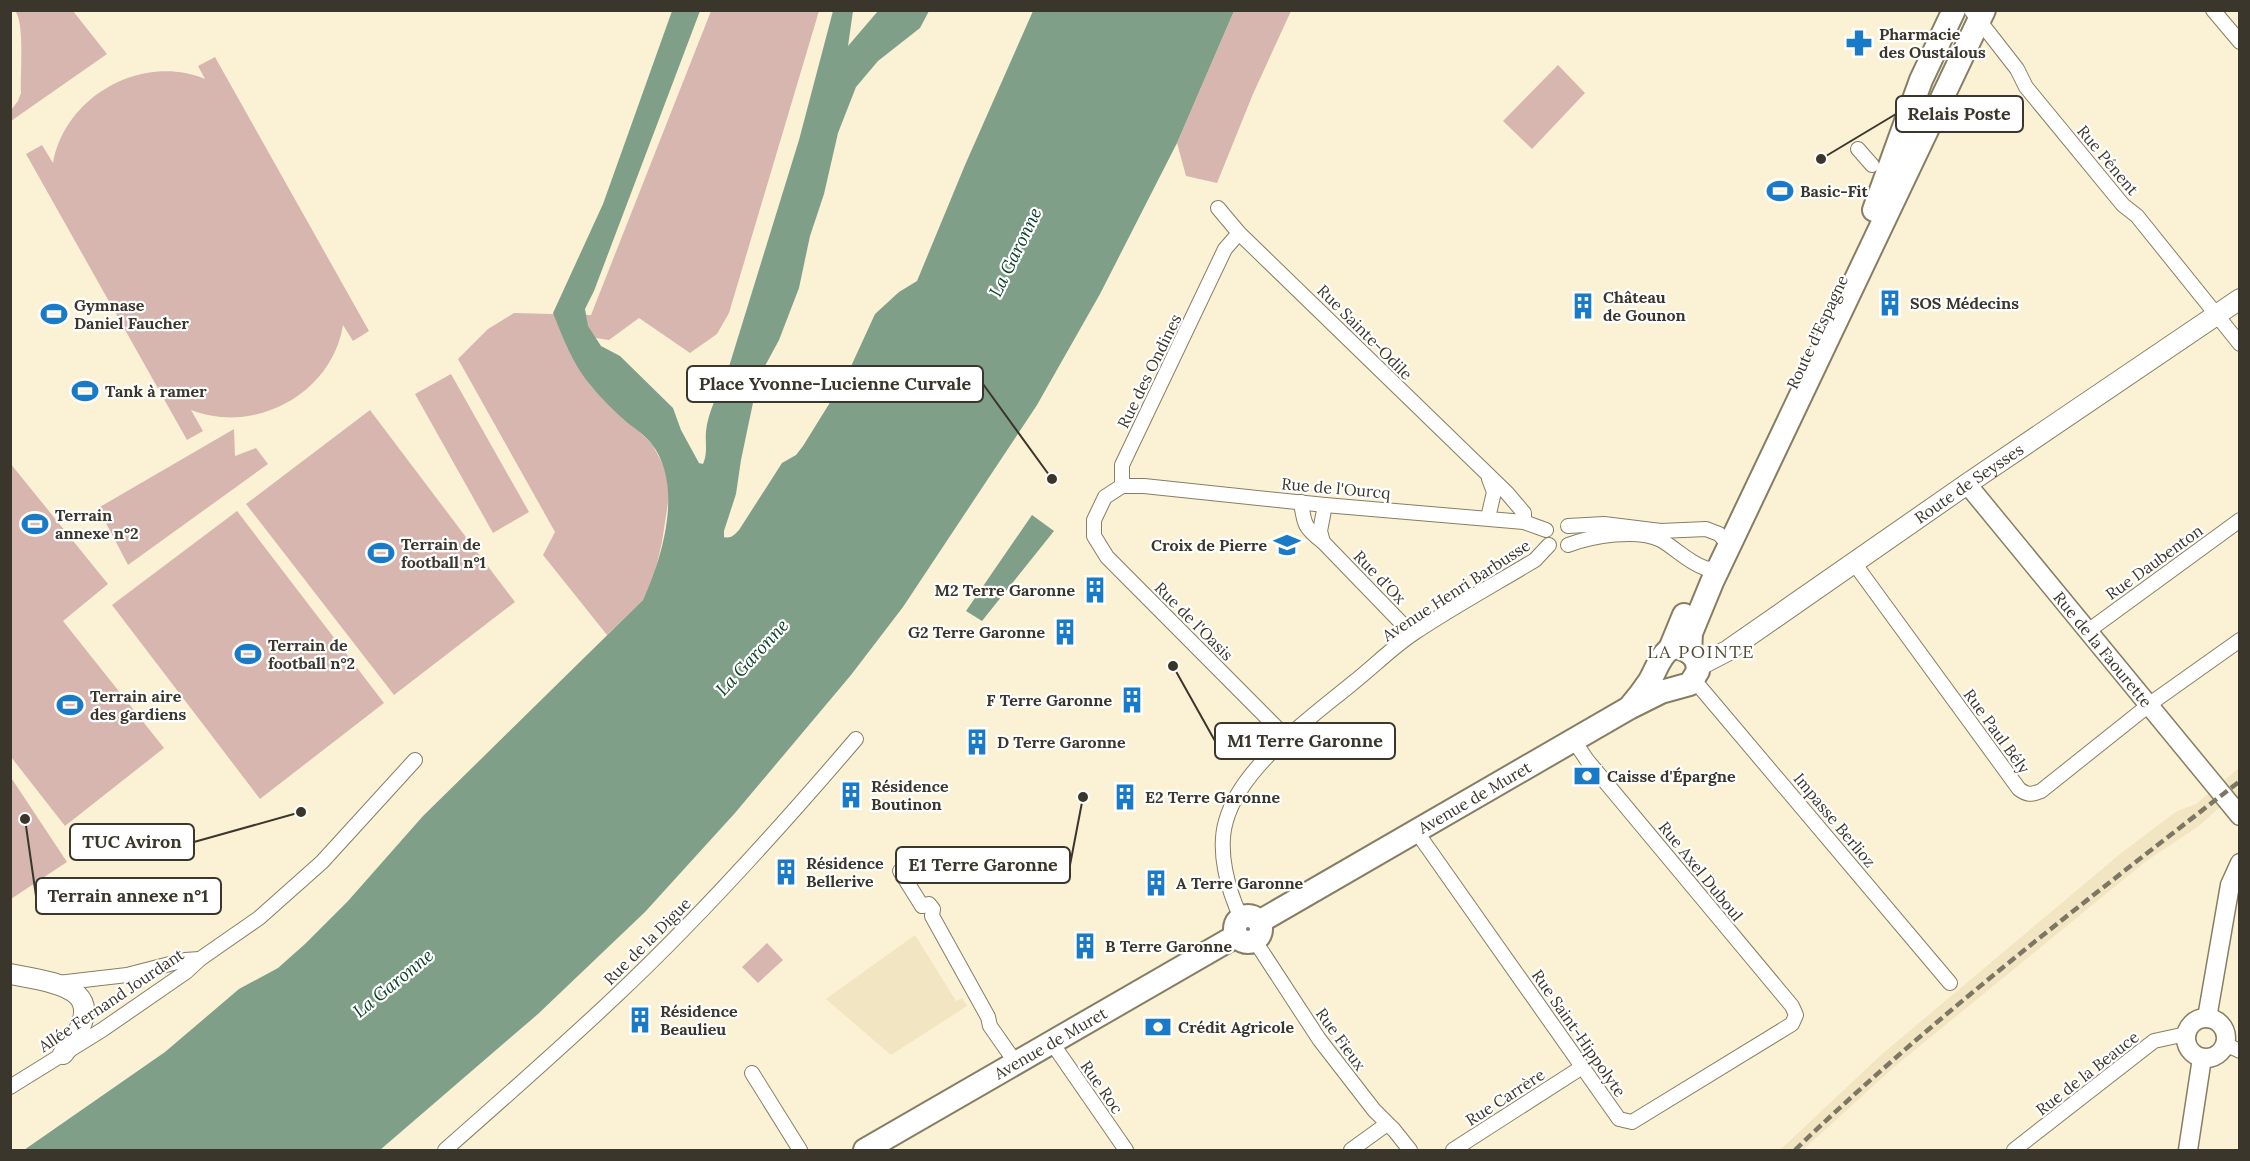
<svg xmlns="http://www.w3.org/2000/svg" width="2250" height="1161" font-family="Lora,serif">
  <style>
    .built { fill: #f1e5c2 }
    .green { fill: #d8b6b0 }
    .water { fill: #809f89 }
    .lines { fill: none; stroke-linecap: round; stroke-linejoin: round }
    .minor-casing { stroke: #867e64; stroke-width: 16 }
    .tertiary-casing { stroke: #867e64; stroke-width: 21 }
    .secondary-casing { stroke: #867e64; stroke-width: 22 }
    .primary-casing { stroke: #867e64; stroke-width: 26 }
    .minor { stroke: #fff; stroke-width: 14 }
    .tertiary { stroke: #fff; stroke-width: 18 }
    .secondary { stroke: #fff; stroke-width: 20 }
    .primary { stroke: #fff; stroke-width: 22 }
    .rail { stroke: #7c7665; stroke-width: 4.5; stroke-dasharray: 9 4.5; stroke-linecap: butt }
    .labels { text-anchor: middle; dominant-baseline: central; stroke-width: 4.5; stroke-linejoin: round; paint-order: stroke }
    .poi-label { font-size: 16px; font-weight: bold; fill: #3a362b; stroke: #fff; text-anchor: start }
    .street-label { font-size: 16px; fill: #3a362b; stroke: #fff }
    .water-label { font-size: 18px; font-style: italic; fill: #084224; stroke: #fff }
    .neighbourhood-label { font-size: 18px; letter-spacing: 1.5px; fill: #534b33; stroke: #fff }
    .leader { fill: none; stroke: #3a362b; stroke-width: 2 }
    .callout-dot { fill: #3a362b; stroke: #fff; stroke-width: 2 }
    .callout { fill: #fff; stroke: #3a362b; stroke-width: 2 }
    .callout-label { font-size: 18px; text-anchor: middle; font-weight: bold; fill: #3a362b }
  </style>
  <rect width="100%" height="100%" fill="#fbf2d5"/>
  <g class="built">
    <path d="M2239,768V796L2220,807L2200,825L2145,862L1894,1067L1803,1150H1780L1881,1055L2120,854L2177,811L2196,804Z"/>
    <path d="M915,935L956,1001L962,998L967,1006L891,1055L826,999Z"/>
  </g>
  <g class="green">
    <path d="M15,11H73L107,54L11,121V110L18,101L21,93C20,76 25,22 15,11Z"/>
    <path d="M711,11H819L729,313L717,334L690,353L639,318L609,340L562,333L590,385L624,420L636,428L652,444L666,470L669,496L662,542L654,577L643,600L607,635L543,555L555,532L458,359L488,329L514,313L591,315Z"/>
    <path d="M1234,11H1291L1253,94L1217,183L1186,176L1177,143Z"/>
    <path d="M215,57L369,331L353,341L343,325C332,394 255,435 191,410L203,431L187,440L26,154L42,145L53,163C65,96 142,53 205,79L198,66Z"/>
    <path d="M1558,65L1585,93L1532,149L1503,121Z"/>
    <path d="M451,374L529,512L493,533L415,394Z"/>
    <path d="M370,410L515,602L394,695L246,504Z"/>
    <path d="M234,429L235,456L256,448L268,464L128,565L98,508Z"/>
    <path d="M10,463L108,584L63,621L164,748L65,826L11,757Z"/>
    <path d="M237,511L384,703L260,799L112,605Z"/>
    <path d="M10,776L67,862L11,899H10Z"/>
    <path d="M767,943L783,960L758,983L742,967Z"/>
  </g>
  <g class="water">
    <path d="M672,11H700L594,291L585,309L588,326L601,346L620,356L673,408L681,430L699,463L703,464C708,452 705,444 706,431C708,412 719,391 727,373L799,140L833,11H853L848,46L878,11H929L920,28L878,61L856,87L838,133L824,194L810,236L799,288L779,340L758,379L741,460L736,494L724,531V537C731,539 734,535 739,530L782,463L796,455L803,446L847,375L875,314L899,292L917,281L965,165L1033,11H1234L1177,143L1100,294L1037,405L903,607L851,675L735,813L645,912L538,1014L380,1150H24L165,1052L239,989L278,968L305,944L348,901L423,816L643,600C663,557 684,484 651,443C643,433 632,427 623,419C612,409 601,398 591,386C573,365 563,338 553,313L603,204Z"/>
    <path d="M1032,515L1054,531L982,621L966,611Z"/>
  </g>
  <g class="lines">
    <g class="minor-casing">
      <g id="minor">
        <path d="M1971,10L2017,69L2026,87L2123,205L2137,216L2240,344"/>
        <path d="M2213,10L2240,42"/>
        <path d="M1858,149L1872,165"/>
        <path d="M1218,208L1239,233L1507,493L1524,513V522"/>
        <path d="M1122,486H1144L1325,505L1524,522L1546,530"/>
        <path d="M1122,486L1105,497L1094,520V536L1107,557L1287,738"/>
        <path d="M1122,486V465L1225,249L1239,233"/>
        <path d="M1301,502C1304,525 1305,528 1323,542L1412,634"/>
        <path d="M1488,518L1494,492L1489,479"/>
        <path d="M1568,526L1604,524L1661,531L1706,529L1719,534L1730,546"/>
        <path d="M1323,542L1320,531L1325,505"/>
        <path d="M1568,545C1592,536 1637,528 1661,540C1675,548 1689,563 1705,568C1709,569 1715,568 1719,569"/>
        <path d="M1854,563L2019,789C2027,795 2031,795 2041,791L2154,701L2240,640"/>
        <path d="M2088,631L2240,520"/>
        <path d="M1694,680L1950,983"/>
        <path d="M1416,831L1619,1119L1632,1122L1792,1024L1796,1015L1792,1006L1587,760L1574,741"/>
        <path d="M900,871L922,906"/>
        <path d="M922,906L929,904L933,909L932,916L988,1017L990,1026L1016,1063"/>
        <path d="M1241,918C1228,890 1217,851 1226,821C1241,766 1312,717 1354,682C1374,666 1393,647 1414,633C1453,607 1495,584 1535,560L1549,545"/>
        <path d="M1255,941L1319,1039L1374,1110L1394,1130L1410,1150"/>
        <path d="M58,983L127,975L185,960L200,959"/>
        <path d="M1052,1043L1126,1150"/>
        <path d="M2225,1044L2240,1051"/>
        <path d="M752,1073L800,1150"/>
        <path d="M10,1087L102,1030L186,972L200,959L259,918L322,862L415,760"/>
        <path d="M445,1150C503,1099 561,1048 617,995C702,915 780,828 856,739"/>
        <path d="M1351,1150L1387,1124"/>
        <path d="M1453,1150L1576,1071"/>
        <path d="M2014,1150L2154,1041L2186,1034"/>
      </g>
    </g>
    <g class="tertiary-casing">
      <g id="tertiary">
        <path id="s1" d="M1967,484L2240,816"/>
        <path d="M2207,1018L2230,885L2240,863"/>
        <circle cx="2206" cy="1038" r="20"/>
        <path d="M2188,1150L2202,1058"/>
      </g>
    </g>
    <g class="secondary-casing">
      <g id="secondary">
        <path id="s2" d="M1698,666L1727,651L1967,484L2240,299"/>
        <path d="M10,974C64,984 114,990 63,1054"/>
      </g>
    </g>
    <g class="primary-casing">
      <g id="primary">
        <path d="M1874,210L1921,80L1954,10"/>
        <path d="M1670,649L1684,615"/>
        <path d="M1690,653L1691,633L1712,582L1984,10"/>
        <circle cx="1248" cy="929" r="13"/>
        <path id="s3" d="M1259,922L1629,708L1661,692L1690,684L1698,671C1698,662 1695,655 1687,651C1664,638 1658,668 1649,682C1643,691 1636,700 1629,708"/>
        <path id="s4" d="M865,1150L1236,936"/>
      </g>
    </g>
    <use href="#minor" class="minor"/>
    <use href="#tertiary" class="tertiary"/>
    <use href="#secondary" class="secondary"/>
    <use href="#primary" class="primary"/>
    <path class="rail" d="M1795,1150C1934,1016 2087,900 2240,781"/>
  </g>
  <defs>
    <g id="pharmacy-bare" transform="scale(2.07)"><path d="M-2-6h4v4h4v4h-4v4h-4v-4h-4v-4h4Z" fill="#197bc7" stroke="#fff" stroke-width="2.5" paint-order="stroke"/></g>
    <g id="stadium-bare" transform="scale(2.07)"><path d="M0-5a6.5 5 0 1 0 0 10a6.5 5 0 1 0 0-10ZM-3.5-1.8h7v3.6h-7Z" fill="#197bc7" stroke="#fff" stroke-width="2.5" paint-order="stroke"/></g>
    <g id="building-bare" transform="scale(2.07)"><path d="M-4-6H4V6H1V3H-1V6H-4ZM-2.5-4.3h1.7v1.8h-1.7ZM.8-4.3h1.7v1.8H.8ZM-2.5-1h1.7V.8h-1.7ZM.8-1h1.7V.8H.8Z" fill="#197bc7" stroke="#fff" stroke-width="2.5" paint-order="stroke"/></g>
    <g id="school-bare" transform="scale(2.07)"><path d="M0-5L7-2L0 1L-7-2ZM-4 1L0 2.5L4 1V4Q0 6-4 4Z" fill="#197bc7" stroke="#fff" stroke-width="2.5" paint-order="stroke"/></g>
    <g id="bank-bare" transform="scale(2.07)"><path d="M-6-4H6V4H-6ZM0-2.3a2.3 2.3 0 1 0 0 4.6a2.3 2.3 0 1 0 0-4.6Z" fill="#197bc7" stroke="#fff" stroke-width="2.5" paint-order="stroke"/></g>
  </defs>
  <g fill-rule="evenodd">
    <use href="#pharmacy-bare" x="1859" y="43"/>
    <use href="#stadium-bare" x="1780" y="191"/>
    <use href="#building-bare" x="1890" y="303"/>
    <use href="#building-bare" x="1583" y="306"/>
    <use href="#stadium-bare" x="54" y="314"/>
    <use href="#stadium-bare" x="85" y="391"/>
    <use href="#stadium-bare" x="35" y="524"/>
    <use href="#school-bare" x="1287" y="545"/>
    <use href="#stadium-bare" x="381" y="553"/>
    <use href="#building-bare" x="1095" y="590"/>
    <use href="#building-bare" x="1065" y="632"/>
    <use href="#stadium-bare" x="248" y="654"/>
    <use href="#building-bare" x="1132" y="700"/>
    <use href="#stadium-bare" x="70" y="705"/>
    <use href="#building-bare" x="977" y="742"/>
    <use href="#bank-bare" x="1587" y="776"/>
    <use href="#building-bare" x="851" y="795"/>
    <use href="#building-bare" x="1125" y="797"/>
    <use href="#building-bare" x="786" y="872"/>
    <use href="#building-bare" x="1156" y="883"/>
    <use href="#building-bare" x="1085" y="946"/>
    <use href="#building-bare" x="640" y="1020"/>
    <use href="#bank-bare" x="1158" y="1027"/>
  </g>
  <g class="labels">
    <g class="poi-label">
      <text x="1879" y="34">Pharmacie<tspan x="1879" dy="18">des Oustalous</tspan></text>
      <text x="1800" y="191">Basic-Fit</text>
      <text x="1603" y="297">Château<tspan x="1603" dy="18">de Gounon</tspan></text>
      <text x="1910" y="303">SOS Médecins</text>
      <text x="74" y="305">Gymnase<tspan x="74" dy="18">Daniel Faucher</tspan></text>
      <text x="105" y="391">Tank à ramer</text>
      <text x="55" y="515">Terrain<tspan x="55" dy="18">annexe n°2</tspan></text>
      <text x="401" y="544">Terrain de<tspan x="401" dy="18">football n°1</tspan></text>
      <text x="1267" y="545" text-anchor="end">Croix de Pierre</text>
      <text x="1075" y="590" text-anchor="end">M2 Terre Garonne</text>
      <text x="1045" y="632" text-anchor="end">G2 Terre Garonne</text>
      <text x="268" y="645">Terrain de<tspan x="268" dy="18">football n°2</tspan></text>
      <text x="90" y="696">Terrain aire<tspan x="90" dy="18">des gardiens</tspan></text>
      <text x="1112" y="700" text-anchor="end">F Terre Garonne</text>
      <text x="997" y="742">D Terre Garonne</text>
      <text x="1607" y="776">Caisse d'Épargne</text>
      <text x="871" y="786">Résidence<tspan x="871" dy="18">Boutinon</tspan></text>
      <text x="1145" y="797">E2 Terre Garonne</text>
      <text x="806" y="863">Résidence<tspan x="806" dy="18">Bellerive</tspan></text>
      <text x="1176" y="883">A Terre Garonne</text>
      <text x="1105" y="946">B Terre Garonne</text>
      <text x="660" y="1011">Résidence<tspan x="660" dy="18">Beaulieu</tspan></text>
      <text x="1178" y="1027">Crédit Agricole</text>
    </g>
    <g class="street-label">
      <text transform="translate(2108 160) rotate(50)">Rue Pénent</text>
      <text transform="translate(1365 332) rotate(45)">Rue Sainte-Odile</text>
      <text transform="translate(1817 332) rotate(-65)">Route d'Espagne</text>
      <text transform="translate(1149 371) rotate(-64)">Rue des Ondines</text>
      <text stroke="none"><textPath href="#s2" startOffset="327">Route de Seysses</textPath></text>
      <text transform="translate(1336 488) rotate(5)">Rue de l'Ourcq</text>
      <text transform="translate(2154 562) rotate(-36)">Rue Daubenton</text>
      <text transform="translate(1380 577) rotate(46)">Rue d'Ox</text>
      <text transform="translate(1456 590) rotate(-33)">Avenue Henri Barbusse</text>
      <text transform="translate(1194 621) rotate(45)">Rue de l'Oasis</text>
      <text stroke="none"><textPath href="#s1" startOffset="214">Rue de la Faourette</textPath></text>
      <text transform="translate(1997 731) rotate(54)">Rue Paul Bély</text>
      <text stroke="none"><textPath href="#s3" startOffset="249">Avenue de Muret</textPath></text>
      <text transform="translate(1835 820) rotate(50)">Impasse Berlioz</text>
      <text transform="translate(1701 871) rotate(51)">Rue Axel Duboul</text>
      <text transform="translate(647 941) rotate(-45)">Rue de la Digue</text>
      <text transform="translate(111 1000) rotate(-34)">Allée Fernand Jourdant</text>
      <text transform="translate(1579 1033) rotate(55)">Rue Saint-Hippolyte</text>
      <text transform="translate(1341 1039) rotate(54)">Rue Fieux</text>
      <text stroke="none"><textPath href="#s4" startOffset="214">Avenue de Muret</textPath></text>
      <text transform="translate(2087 1073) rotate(-38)">Rue de la Beauce</text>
      <text transform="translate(1102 1087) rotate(55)">Rue Roc</text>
      <text transform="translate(1505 1097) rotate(-33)">Rue Carrère</text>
    </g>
    <g class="water-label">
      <text transform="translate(1015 252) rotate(-64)">La Garonne</text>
      <text transform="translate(752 657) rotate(-47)">La Garonne</text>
      <text transform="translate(393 983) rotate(-39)">La Garonne</text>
    </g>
    <g class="neighbourhood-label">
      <text x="1701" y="651">LA POINTE</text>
    </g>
  </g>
  <path class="leader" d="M1821 159L1896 114M1052 479L983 384M1173 666L1215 741M301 812L194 842M1083 797L1070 865M25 819L36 896"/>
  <g class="callout-dot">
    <circle cx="1821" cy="159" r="6"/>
    <circle cx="1052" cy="479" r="6"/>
    <circle cx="1173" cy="666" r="6"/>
    <circle cx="301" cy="812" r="6"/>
    <circle cx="1083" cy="797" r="6"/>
    <circle cx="25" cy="819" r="6"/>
  </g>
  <g class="callout">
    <rect x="1896" y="96" width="127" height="36" rx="6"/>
    <rect x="687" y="366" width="296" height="36" rx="6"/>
    <rect x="1215" y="723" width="180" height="36" rx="6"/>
    <rect x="70" y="824" width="124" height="36" rx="6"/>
    <rect x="896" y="847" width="174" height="36" rx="6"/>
    <rect x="36" y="878" width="185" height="36" rx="6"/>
  </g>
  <g class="callout-label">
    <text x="1959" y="120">Relais Poste</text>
    <text x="835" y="390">Place Yvonne-Lucienne Curvale</text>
    <text x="1305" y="747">M1 Terre Garonne</text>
    <text x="132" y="848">TUC Aviron</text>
    <text x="983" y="871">E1 Terre Garonne</text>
    <text x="128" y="902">Terrain annexe n°1</text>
  </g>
  <rect width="2250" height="1161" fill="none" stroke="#3a362b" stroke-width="24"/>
</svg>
